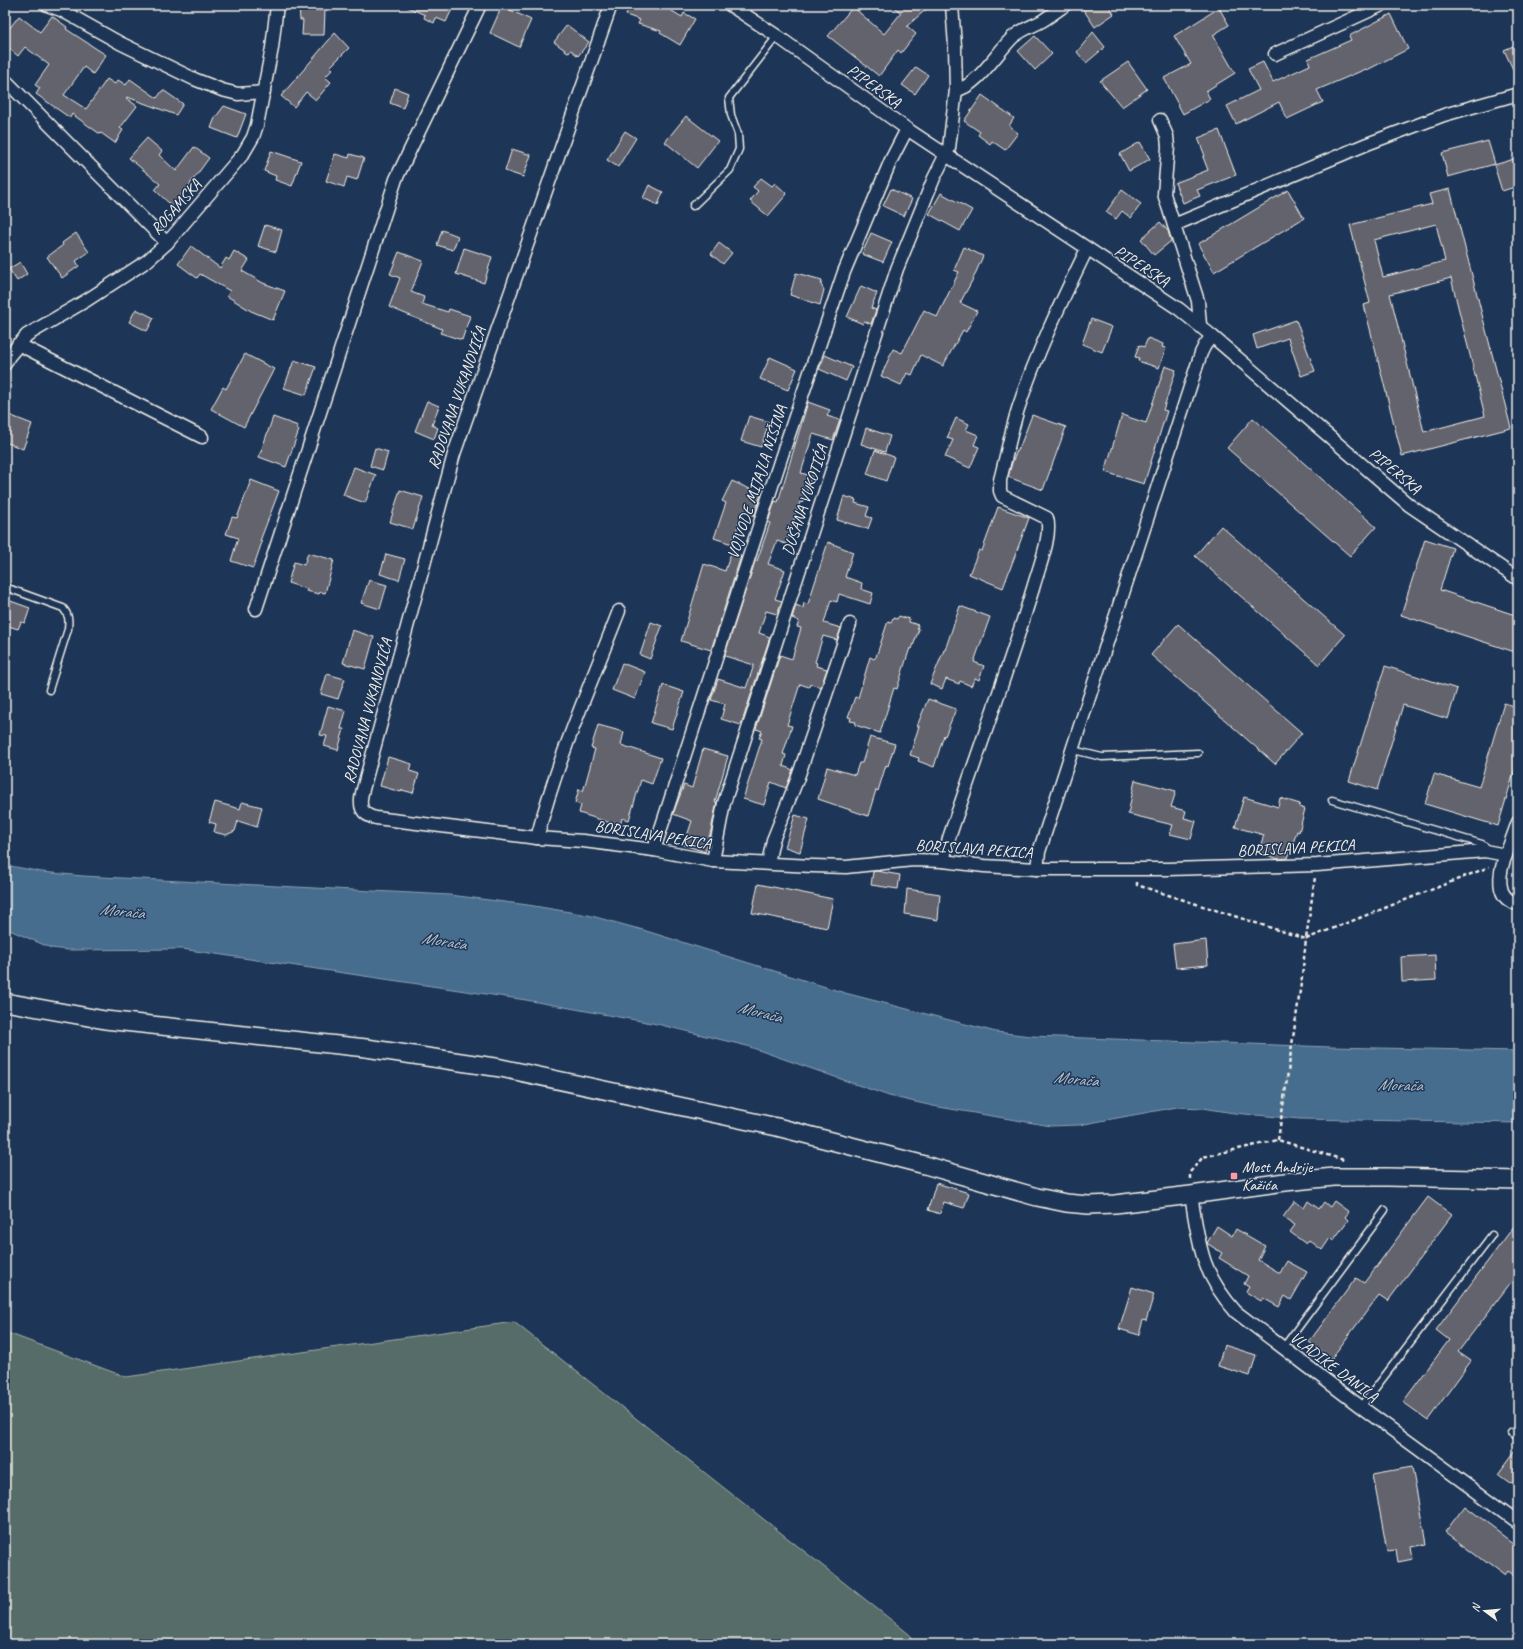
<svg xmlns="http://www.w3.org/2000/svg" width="1523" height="1649" font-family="Caveat,sans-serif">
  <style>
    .green { fill: #566c68; stroke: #a5aea8 }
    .water { fill: #466d8e; stroke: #8ca2b2 }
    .building { fill: #64636e; stroke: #f4f1e8; fill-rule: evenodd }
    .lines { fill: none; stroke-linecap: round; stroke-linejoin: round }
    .lane-casing { stroke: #f4f1e8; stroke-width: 9 }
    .street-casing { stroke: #f4f1e8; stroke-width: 15 }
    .secondary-casing { stroke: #f4f1e8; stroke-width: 20 }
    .path { stroke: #f4f1e8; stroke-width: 2.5; stroke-dasharray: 4 3; stroke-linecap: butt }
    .lane { stroke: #1d3557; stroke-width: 6 }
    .street { stroke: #1d3557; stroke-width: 12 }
    .secondary { stroke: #1d3557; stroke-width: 17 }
    .poi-dot { fill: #ff9aa2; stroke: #1d3557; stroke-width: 1.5 }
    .labels { text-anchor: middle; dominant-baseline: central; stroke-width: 3; stroke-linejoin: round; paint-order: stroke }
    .street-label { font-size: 16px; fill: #f4f1e8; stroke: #1d3557 }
    .poi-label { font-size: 16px; fill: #f4f1e8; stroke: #1d3557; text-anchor: start }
    .water-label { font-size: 17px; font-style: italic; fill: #b7c3c8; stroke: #1d3557 }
  </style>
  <rect width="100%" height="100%" fill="#1d3557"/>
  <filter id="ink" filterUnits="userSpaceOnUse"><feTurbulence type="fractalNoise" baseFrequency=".025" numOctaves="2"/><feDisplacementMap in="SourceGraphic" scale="8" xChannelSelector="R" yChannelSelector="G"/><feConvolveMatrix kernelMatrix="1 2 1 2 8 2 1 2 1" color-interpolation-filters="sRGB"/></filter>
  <g filter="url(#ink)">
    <path class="green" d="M514,1322L909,1634L913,1644H5V1332L126,1377Z"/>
    <path class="water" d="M5,865L42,872L83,876L450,895L528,905L588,915L643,930L845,993L996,1032L1031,1036L1331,1047L1518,1051V1123L1300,1119L1234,1113L1203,1108L1177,1107L1079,1125L1051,1126L933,1106L889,1096L747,1046L657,1024L526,1000L182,949L68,950L51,948L5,928Z"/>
    <g class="building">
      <path d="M299,5H316V10H325L324,35H302L303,20H300Z"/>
      <path d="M403,5H454L446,22L436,18L434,23L424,18L425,15Z"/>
      <path d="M629,5H662L682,17L684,13L695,19L680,45L660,33L661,31L638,24L640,20L626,15Z"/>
      <path d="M892,5H931L907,26L916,34L901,53L898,50L879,76L828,36L853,7L884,34L901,13Z"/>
      <path d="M1089,5H1108L1114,14L1095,27L1083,9Z"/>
      <path d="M502,6L531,20L519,47L490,33Z"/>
      <path d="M1219,8L1229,25L1213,35L1235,73L1206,91L1210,99L1183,114L1164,78L1191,64L1174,36Z"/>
      <path d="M1391,14L1408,49L1367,70L1366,69L1317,90L1323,102L1287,119L1279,102L1236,124L1227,106L1259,90L1248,69L1263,62L1273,82L1310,65L1308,59L1351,40L1349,36Z"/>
      <path d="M19,16L40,32L52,16L67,27L66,29L106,55L93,74L84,67L64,95L86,109L107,79L115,84L118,80L126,85L130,79L157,98L163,90L183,104L176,115L127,97L126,98L137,106L120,128L123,130L115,143L101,133L100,134L72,114L70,118L36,94L40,88L35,85L49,65L25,47L18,56L5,45V34Z"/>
      <path d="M567,25L589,42L578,56L571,50L569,53L554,42Z"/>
      <path d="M1093,32L1105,47L1086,63L1077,52Z"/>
      <path d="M335,33L349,48L330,67L333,69L325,77L331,82L316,100L306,92L294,107L281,96Z"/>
      <path d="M1035,36L1052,54L1035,70L1018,51Z"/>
      <path d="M1518,44V80L1504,50Z"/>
      <path d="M1128,62L1147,89L1122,107L1100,81Z"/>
      <path d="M916,67L928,75L915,94L902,85Z"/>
      <path d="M395,88L408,93L403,108L390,103Z"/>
      <path d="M982,95L1014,118L1009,126L1018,133L1005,150L992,141L990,144L978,135L980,132L964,121Z"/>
      <path d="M224,106L246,114L237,138L211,128L215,118Z"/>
      <path d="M686,116L718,141L697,168L665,142Z"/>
      <path d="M1219,130L1236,175L1197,190L1200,196L1183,203L1175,183L1208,170L1203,157L1205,156L1198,138Z"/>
      <path d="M625,131L636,138L618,167L607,160Z"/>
      <path d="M147,138L162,151L159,155L176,171L194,147L209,158L190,184L191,185L172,206L155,190L160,184L129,158Z"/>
      <path d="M1488,141L1495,164L1448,177L1442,153Z"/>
      <path d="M1140,142L1150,159L1129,171L1120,154Z"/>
      <path d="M512,149L531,155L523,177L505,171Z"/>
      <path d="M271,151L301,161L292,186L275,180L276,176L264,171Z"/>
      <path d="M335,154L349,158L350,154L364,158L357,180L347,177L344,187L326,181Z"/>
      <path d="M1518,158V186L1502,191L1494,165Z"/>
      <path d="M761,178L772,186L775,183L787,194L768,216L750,201L758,191L753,187Z"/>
      <path d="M649,185L663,192L658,205L643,198Z"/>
      <path d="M891,189L912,199L904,216L883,206Z"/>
      <path d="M1450,189L1511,428L1402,456L1364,305L1370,303L1350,225L1432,204L1429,194ZM1436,224L1445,261L1383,277L1374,240ZM1451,278L1485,416L1424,432L1390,294Z"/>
      <path d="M1122,190L1141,204L1131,218L1122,211L1116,219L1106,212Z"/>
      <path d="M1288,190L1304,218L1214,272L1198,244Z"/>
      <path d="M941,193L972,210L960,231L929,214Z"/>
      <path d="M1160,222L1168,231L1171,241L1154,255L1141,239Z"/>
      <path d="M265,225L282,230L276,252L258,246Z"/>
      <path d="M442,230L458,236L453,250L437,245Z"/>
      <path d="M76,233L89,252L76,261L79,266L62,278L47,257L63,245L62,243Z"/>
      <path d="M871,233L892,242L883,262L862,254Z"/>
      <path d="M719,243L732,253L723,264L711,254Z"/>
      <path d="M191,246L220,268L226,258L229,260L234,251L249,260L242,271L263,283L285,291L273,320L251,311L227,296L230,291L200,274L197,278L178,264Z"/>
      <path d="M964,247L983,256L973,279L960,303L977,311L966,332L963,330L943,366L921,355L912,375L907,373L901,385L881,376L893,349L902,353L924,310L937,317L959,272L954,270Z"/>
      <path d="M464,248L492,257L484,283L456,274Z"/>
      <path d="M399,252L423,261L411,292L424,297L422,304L448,312L449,309L470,316L462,340L440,333L442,329L389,307L400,278L390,274Z"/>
      <path d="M20,262L27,274L17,281L9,269Z"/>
      <path d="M796,273L822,280L821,285L824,290L820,305L790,295Z"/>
      <path d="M861,286L877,293L871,308L876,310L871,324L864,321L863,324L847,317Z"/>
      <path d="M136,309L154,318L147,331L129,322Z"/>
      <path d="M1091,319L1112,327L1102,352L1082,344Z"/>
      <path d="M1296,320L1315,371L1301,376L1288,338L1257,349L1253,335Z"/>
      <path d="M1148,338L1163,344L1162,347L1166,348L1159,368L1138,361L1139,358L1135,357L1139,345L1144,347Z"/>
      <path d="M245,354L274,369L244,427L211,409L223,387L226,389Z"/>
      <path d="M825,355L852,367L846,381L819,369Z"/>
      <path d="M770,357L797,369L788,390L760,379Z"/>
      <path d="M294,360L316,367L306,395L284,388Z"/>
      <path d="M1165,366L1176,370L1163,410L1167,411L1144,484L1105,472L1122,415L1146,423Z"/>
      <path d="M427,401L439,406L432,425L438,428L434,439L415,431Z"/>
      <path d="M808,402L830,410L827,416L840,420L833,440L813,434L801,473L812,476L803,503L800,502L786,544L777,541L768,564L785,570L775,599L782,601L777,614L766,611L759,633L770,637L741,725L721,719L725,704L711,700L718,679L746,688L754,665L725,656V654L755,561H757L770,523L768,522L775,501L778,502Z"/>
      <path d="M9,415L32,424L23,449L5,442V426Z"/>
      <path d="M1032,415L1066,427L1043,490L1008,477L1012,463L1018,448L1019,449Z"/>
      <path d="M749,416L769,422L761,447L741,441Z"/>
      <path d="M273,417L298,426L297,429L299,430L286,467L259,457Z"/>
      <path d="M956,418L969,424L966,430L978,435L974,445L979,447L970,468L945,457L953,440L947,438Z"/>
      <path d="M1253,418L1376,527L1350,556L1227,448Z"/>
      <path d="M866,428L890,436L885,452L861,444Z"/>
      <path d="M375,448L388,452L383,470L370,466Z"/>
      <path d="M875,450L894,457L886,481L867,474Z"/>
      <path d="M354,467L376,475L365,503L343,495Z"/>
      <path d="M251,480L279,491L260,541L262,542L253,568L231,561L238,538L226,534L232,517L237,518Z"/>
      <path d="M732,481L761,494L754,516L743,511L732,544L714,538L726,503L722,501Z"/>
      <path d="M400,490L423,497L413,529L390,522Z"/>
      <path d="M844,496L856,500L855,503L869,507L866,516L872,518L868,529L837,520Z"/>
      <path d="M998,507L1029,518L1003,588L969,574L979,550L982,551Z"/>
      <path d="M1221,526L1345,635L1319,665L1195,556Z"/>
      <path d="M1425,539L1453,548L1440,590L1518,616V653L1401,615Z"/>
      <path d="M828,542L853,552L845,577L862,583L861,589L873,593L870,604L839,594L837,602L831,600L824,623L841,628L837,640L823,636L815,662L817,663L816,666L827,669L821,687L810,684L809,687L800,684L787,725L792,726L783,754L786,755L783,766L793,770L786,788L771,782L764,805L743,799L762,739L759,738L762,731L756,729L780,655L792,659L801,628L797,627L799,621L792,618L796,605L803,608L804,603L808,604Z"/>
      <path d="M308,553L334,560L325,593L320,592L319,594L306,591L307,589L288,583L294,562L304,565Z"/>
      <path d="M731,553L741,556L711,650L681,641L704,564L725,571Z"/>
      <path d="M386,554L405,559L399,580L380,574Z"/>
      <path d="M369,580L387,585L380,609L361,603Z"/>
      <path d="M5,599L30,608L25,623L21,622L18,629L5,625Z"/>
      <path d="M960,606L990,617L974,662L984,666L979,680L975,678L971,686L960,681L959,684L946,679L942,689L930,684L944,650H945Z"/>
      <path d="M899,616L909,619V622L918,625L917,629H919L912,649L910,648L906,660L897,689L894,688L880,733L855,725L856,722L850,721L851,718L848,717L855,697L858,698L870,657L874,659L876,657L888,621L891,622L893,618L897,619Z"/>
      <path d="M651,622L662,626L650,659L640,655Z"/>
      <path d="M1178,624L1302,733L1275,764L1151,655Z"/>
      <path d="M352,630L374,637L365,669L343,663Z"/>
      <path d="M622,663L645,672L635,699L612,690Z"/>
      <path d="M1385,666L1457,689L1448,719L1403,705L1377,790L1349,781Z"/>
      <path d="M327,674L345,679L338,699L321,694Z"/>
      <path d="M663,685L684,692L672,729L651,723Z"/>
      <path d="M928,699L956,709L945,736L944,735L934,767L918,761L919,758L910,755L919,726H917Z"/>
      <path d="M1504,703L1518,707V759L1498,826L1425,804L1434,774L1479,787Z"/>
      <path d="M328,706L346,711L341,729H344L338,750L324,746L327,736L320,735Z"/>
      <path d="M598,725L624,732L621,745L661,758L652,784L641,780L629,820L622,818L620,826L579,813L581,805L575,803L579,789L583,791L585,785L595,749L591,748Z"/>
      <path d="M870,737L895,744L888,766L886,765L878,791L876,790L868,816L818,799L827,767L855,775L859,763H862Z"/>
      <path d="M703,749L728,756L715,802H717L711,830L705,852L684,845L692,821L673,814L684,785L692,788Z"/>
      <path d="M388,757L412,764L410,771L419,774L413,793L402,790L401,792L380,786Z"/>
      <path d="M1135,780L1176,791L1171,807L1186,811L1184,818L1196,821L1191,839L1170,834L1173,825L1128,814Z"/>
      <path d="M1244,797L1278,807L1280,798L1300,804L1299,807L1305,809L1299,832L1297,831L1288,858L1278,859L1258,852L1264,835L1235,827Z"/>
      <path d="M215,802L240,809L242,802L262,807L257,827L238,821L235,831L226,835L214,832L216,824L209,822Z"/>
      <path d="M795,815L809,819L800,852L785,847Z"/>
      <path d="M876,871L900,875L898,889L871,885L873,872Z"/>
      <path d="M758,884L833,899L827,928L752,913Z"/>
      <path d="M907,889L940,894L938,920L905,914Z"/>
      <path d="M1206,940L1208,965L1176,968L1173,944Z"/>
      <path d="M1435,955L1436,980L1402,982L1401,957Z"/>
      <path d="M936,1183L969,1193L964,1208L944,1202L940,1214L928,1210Z"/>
      <path d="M1428,1197L1452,1215L1388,1301L1379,1295L1331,1359L1309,1342L1356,1278L1364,1283Z"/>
      <path d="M1295,1201L1304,1208L1308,1201L1319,1209L1324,1202L1330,1207L1334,1201L1349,1212L1345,1217L1348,1220L1333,1241L1330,1238L1322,1250L1309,1240L1306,1244L1290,1232L1295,1225L1283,1217Z"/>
      <path d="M1518,1221V1273L1458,1352L1471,1361L1428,1420L1403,1402L1449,1340L1436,1330Z"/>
      <path d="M1217,1226L1232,1236L1236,1229L1265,1246L1258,1260L1280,1273L1287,1261L1307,1272L1291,1300L1285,1296L1279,1307L1263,1298L1261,1301L1246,1292L1249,1287L1244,1284L1248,1276L1219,1258L1222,1253L1208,1244L1207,1243Z"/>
      <path d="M1132,1287L1154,1294L1146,1321L1143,1320L1139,1335L1119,1329Z"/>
      <path d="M1224,1345L1256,1355L1250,1376L1218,1366Z"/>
      <path d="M1518,1448V1488L1499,1474Z"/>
      <path d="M1412,1467L1426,1544L1411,1547L1413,1559L1398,1562L1396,1550L1387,1551L1373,1474Z"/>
      <path d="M1465,1506L1518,1546V1580L1508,1573L1505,1577L1445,1532Z"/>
    </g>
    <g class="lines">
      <g class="lane-casing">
        <g id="lane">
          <path d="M693,206L730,170L739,149L738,134L731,115L729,98L777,36"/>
          <path d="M5,587L63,608C69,615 69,620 68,629L49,690"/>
          <path d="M1073,750L1102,757L1198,753"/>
          <path d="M1332,800L1482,844L1490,850"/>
          <path d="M1283,1348L1385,1210"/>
          <path d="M1361,1407L1492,1235"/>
          <path d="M1511,1433L1518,1438"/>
        </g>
      </g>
      <g class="street-casing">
        <g id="street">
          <path d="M47,5L61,10L120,43L194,79L222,90L238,94L264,92"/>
          <path d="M611,5L454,454L362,793C359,806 361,815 376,818L537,838L583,841L654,850L713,861L813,866L846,867L913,860L943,861L984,866L1037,869H1168L1317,865L1485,851L1506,855L1518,822"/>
          <path d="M730,5L777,36L907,129L1179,309L1212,336L1409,505L1518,579"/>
          <path d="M1275,54L1382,5"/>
          <path d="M5,80L167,243"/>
          <path d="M956,90C976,88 998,51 1013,37C1024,28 1031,27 1042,21C1050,16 1058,10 1065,5"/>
          <path d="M1160,120L1167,136L1168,147L1164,194L1198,301L1200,325"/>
          <path d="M1174,225L1367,144L1444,115L1518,94"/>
          <path d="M18,344L202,437"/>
          <path d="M5,364L9,356L27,335L87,300L147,261L167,243L243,154L253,137L257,125L272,48L277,5"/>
          <path d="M256,609L396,179L480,5"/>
          <path d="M537,838C557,760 590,686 619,611"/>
          <path d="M654,850L782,455L844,272L891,160L907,129"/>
          <path d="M1506,855C1499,872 1494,899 1518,904"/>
          <path d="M713,861L724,803L897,269L934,178L949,148L956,90L955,46L952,5"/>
          <path d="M943,861L949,838C977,754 1008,671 1034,585C1039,567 1052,536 1047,518L1002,496L1000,491V480C1006,457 1011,432 1018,409C1036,354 1061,302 1087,249"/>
          <path d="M768,863L773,840L797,780L850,624"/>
          <path d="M1037,869L1039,852L1201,353L1205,345L1212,336"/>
          <path d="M1191,1195C1199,1245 1201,1273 1236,1312L1361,1407L1518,1522"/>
        </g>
      </g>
      <g class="secondary-casing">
        <path id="secondary" d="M5,1002L105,1020L366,1048L501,1068L777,1127L925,1165L1037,1197L1066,1203L1088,1205L1115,1204L1191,1195L1285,1182L1334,1177H1388L1518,1180"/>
      </g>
      <g class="path">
        <path d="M1137,882V885L1306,939L1315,877"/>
        <path d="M1278,1140L1302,977L1306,939L1489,867"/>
        <path d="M1190,1179V1172L1203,1157L1278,1140L1344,1160"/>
      </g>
      <use href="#lane" class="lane"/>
      <use href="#street" class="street"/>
      <use href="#secondary" class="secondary"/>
    </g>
  </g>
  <rect class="poi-dot" x="1230" y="1172" width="8" height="8" rx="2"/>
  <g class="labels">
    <g class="street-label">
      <text transform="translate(874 86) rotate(36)">PIPERSKA</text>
      <text transform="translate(176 207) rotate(-49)">ROGAMSKA</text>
      <text transform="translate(1142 266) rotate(33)">PIPERSKA</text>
      <text transform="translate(457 398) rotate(-71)">RADOVANA VUKANOVIĆA</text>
      <text transform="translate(1395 471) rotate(40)">PIPERSKA</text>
      <text transform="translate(757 482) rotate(-72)">VOJVODE MIJAJLA NIŠINA</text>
      <text transform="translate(805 500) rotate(-72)">DUŠANA VUKOTIĆA</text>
      <text transform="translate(368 711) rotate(-75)">RADOVANA VUKANOVIĆA</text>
      <text transform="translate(653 835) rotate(9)">BORISLAVA PEKICA</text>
      <text transform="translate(1296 848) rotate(-3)">BORISLAVA PEKICA</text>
      <text transform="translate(974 849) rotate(4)">BORISLAVA PEKICA</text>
      <text transform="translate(1334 1367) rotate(37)">VLADIKE DANILA</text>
    </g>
    <g class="poi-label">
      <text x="1242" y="1167">Most Andrije<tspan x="1242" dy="18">Kažića</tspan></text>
    </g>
    <g class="water-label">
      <text transform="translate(122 911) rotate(6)">Morača</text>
      <text transform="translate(444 941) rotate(9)">Morača</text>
      <text transform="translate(760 1012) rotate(14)">Morača</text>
      <text transform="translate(1076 1079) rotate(5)">Morača</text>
      <text transform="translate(1400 1085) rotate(1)">Morača</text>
    </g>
  </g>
  <rect width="1523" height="1649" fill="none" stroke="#1d3557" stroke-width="20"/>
  <rect x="10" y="10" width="1503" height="1629" fill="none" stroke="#f4f1e8" stroke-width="1.5" filter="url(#ink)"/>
  <g transform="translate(1485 1611) rotate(286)" stroke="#1d3557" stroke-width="3" paint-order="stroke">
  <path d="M0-3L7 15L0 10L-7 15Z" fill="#f4f1e8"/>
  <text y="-6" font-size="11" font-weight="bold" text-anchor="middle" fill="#f4f1e8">N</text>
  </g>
</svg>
